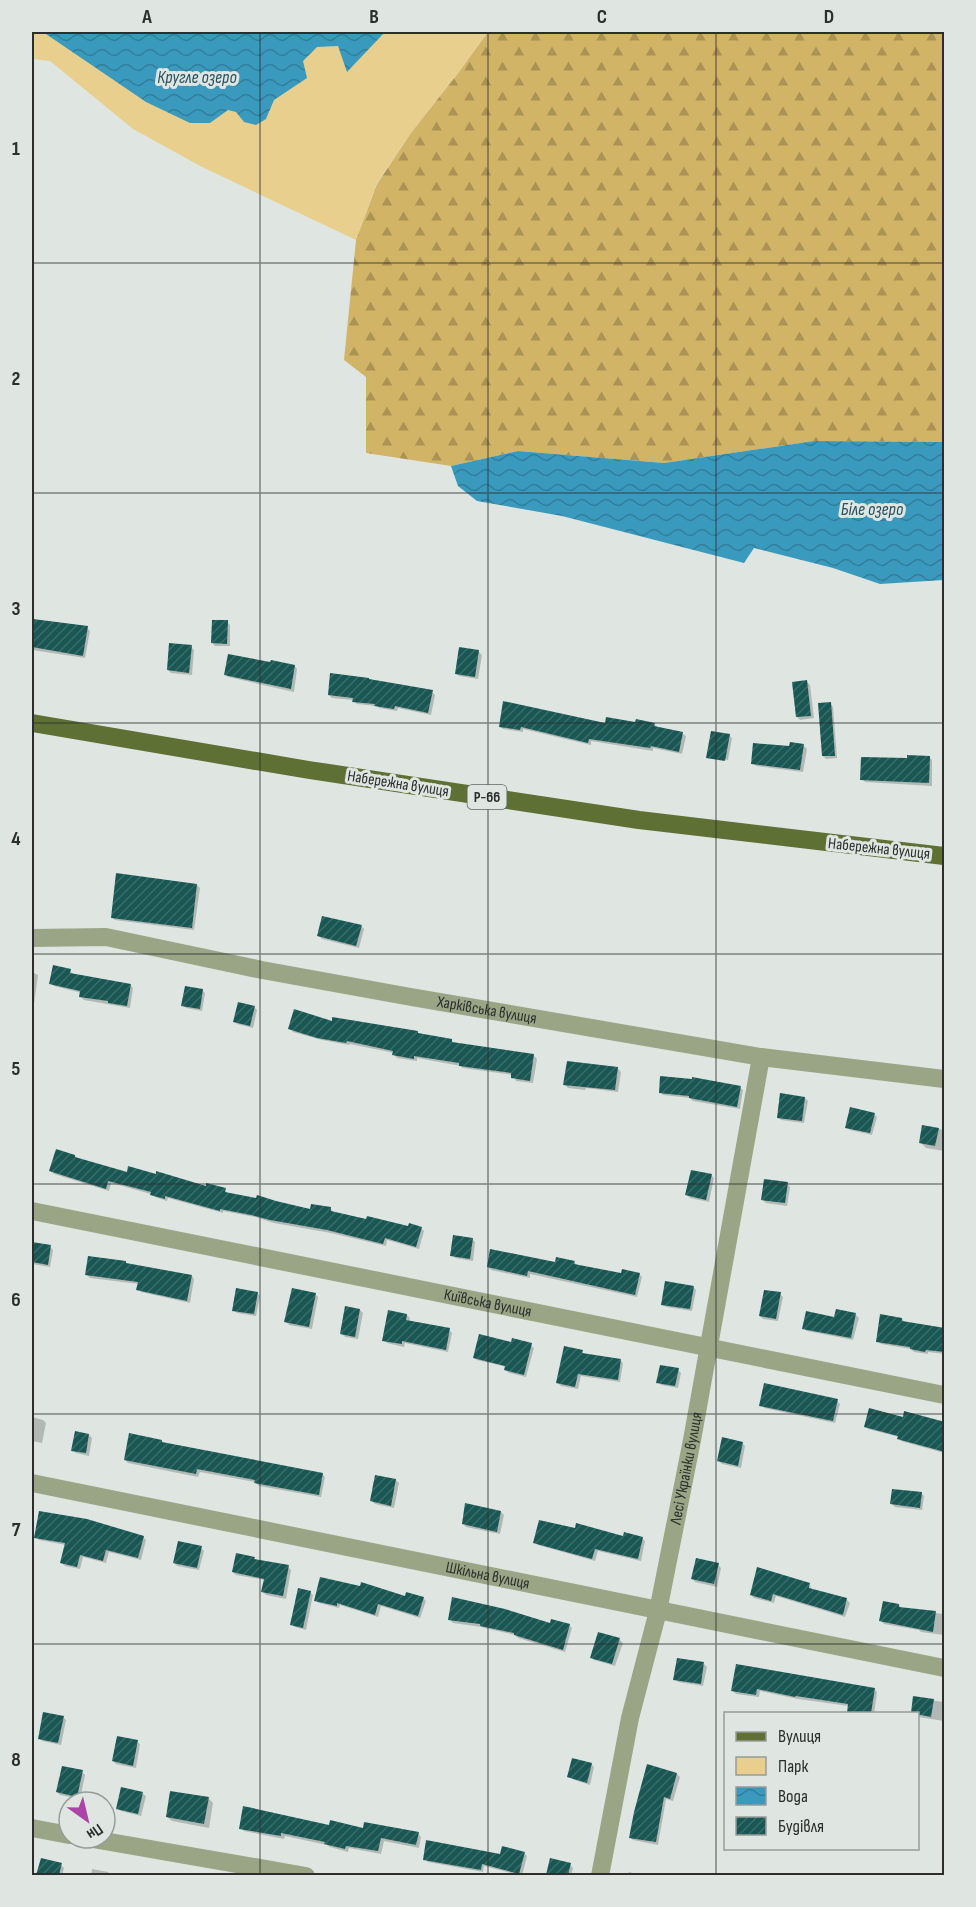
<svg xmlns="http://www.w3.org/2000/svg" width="976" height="1907" font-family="'Sofia Sans Condensed',sans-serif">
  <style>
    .green { fill: #e9cf8e }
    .forest { fill: url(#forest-firs) }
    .water { fill: url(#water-waves) }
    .shadow { fill: #0003 }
    .building { fill: url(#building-hatch) }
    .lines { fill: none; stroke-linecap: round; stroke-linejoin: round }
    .street { stroke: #9aa586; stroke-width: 18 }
    .primary { stroke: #5e7034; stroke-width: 18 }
    .grid { fill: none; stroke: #2b2e2c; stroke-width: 1.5; stroke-opacity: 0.55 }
    .labels { text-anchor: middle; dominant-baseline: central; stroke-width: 6; stroke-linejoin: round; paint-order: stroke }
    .shield { fill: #dfe6e2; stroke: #616563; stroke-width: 1.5 }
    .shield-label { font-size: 15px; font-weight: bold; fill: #2b2e2c }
    .street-label { font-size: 16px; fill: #2b2e2c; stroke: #dfe6e2 }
    .water-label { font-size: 18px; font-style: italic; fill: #275060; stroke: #dfe6e2 }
    .neatline { fill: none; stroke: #2b2e2c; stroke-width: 2 }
    .grid-label { font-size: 20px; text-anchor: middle; font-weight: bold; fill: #2b2e2c }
  </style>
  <defs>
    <pattern id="forest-firs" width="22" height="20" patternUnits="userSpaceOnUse" patternTransform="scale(1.5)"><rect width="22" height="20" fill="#d2b467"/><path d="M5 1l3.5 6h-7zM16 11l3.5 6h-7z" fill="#ab9355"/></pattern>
    <pattern id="water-waves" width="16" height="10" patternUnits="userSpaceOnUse" patternTransform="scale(1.5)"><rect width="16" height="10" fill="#3a9abe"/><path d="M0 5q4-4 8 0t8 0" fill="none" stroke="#317e9b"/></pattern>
    <pattern id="building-hatch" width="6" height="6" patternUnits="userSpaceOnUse" patternTransform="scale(1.5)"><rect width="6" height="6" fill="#195755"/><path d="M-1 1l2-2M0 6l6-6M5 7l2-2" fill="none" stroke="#3a6c6a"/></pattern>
  </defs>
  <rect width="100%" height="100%" fill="#dfe6e2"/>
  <path class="green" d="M32,32H488L459,72L411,133L377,183L356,240L202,167L133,129L50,61L32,59Z"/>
  <path class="forest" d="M488,32H944V442L814,441L664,463L518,451L451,466L366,453V377L344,360L356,240L377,184L411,133L459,72Z"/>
  <g class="water">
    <path d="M43,32H385L347,72L338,46L317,47L303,61L307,78L274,100L266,119L256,125L244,122L236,112L228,110L210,123H190L146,102Z"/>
    <path d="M814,441L944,442V580L880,584L833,568L754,548L744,563L562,516L477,501L458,486L451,466L518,451L664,463Z"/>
  </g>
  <g class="shadow">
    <path d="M32,621L87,628L90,631L85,658L32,650Z"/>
    <path d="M227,622L230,625V646H215L212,643Z"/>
    <path d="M191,647L194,650L192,675L171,673L168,670Z"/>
    <path d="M460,649L479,652L482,655L478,679L459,676L456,673Z"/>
    <path d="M295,666L297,669L294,692L228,677L225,674Z"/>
    <path d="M807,682L810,685L814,718L800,720L797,717Z"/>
    <path d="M432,692L435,695L431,715L398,708L397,711L379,708L377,706L357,704L353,700L332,698L329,695Z"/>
    <path d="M830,704L833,707L837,758L826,759L823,756Z"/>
    <path d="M606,724H654L657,727L683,734L686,736L682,754L653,748V751L591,741V745L523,729V732L503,729L500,726Z"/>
    <path d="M729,735L732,738L728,760L709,757V759L708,758Z"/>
    <path d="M804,746L807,749L803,772L756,766L753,763L790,748Z"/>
    <path d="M929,757L932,760V786L865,782L862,779L909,759Z"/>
    <path d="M197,885L200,888L194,930L115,920L112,917Z"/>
    <path d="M361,926L364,929L359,948L322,939L319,936Z"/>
    <path d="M70,971L73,974L130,985L133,988L130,1008L84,1000L81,997L82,993L54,986L51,983Z"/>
    <path d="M32,972L38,975L34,1004L32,1003Z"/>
    <path d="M202,990L205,993L202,1011L186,1008L183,1005Z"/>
    <path d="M254,1007L257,1010L253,1028L237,1024L235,1021Z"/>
    <path d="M333,1023L419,1035L452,1041L454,1044L533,1055L537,1059L533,1083L516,1081L513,1075L463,1068L461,1066L417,1058V1061L397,1058L394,1055V1053L350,1044L349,1045L322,1040L293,1032L290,1028Z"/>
    <path d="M618,1069L621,1072L618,1092L586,1088L585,1090L568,1088L565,1085Z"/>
    <path d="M740,1088L743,1090L740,1109L693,1101L690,1098L663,1095L660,1092Z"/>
    <path d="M805,1098L808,1101L804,1123L781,1120L778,1117Z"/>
    <path d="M874,1114L877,1117L872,1135L850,1130L847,1127Z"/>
    <path d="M924,1126L944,1130V1151L926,1148L920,1142Z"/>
    <path d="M75,1156L78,1159L128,1174L207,1188L225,1190L227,1194L312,1211L331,1209L333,1213L409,1228H421L424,1231L419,1249L387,1240L386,1246L331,1233L274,1223L255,1217L223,1211V1213L168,1198L167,1201L155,1197L151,1194L111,1183L109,1191L54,1174L51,1171Z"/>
    <path d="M711,1175L714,1178L709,1202L690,1198L687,1195Z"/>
    <path d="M787,1184L790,1187L787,1206L766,1203L763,1200Z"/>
    <path d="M472,1239L475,1242L473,1261L455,1258L452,1255Z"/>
    <path d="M32,1243L50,1247L53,1250L50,1267L32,1264Z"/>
    <path d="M125,1262L128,1265L192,1276L194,1279L190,1303L141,1292L138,1289L139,1284L90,1278L87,1275Z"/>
    <path d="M574,1262L578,1266L622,1275L639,1274L642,1277L637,1297L530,1274V1278L491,1270L488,1267Z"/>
    <path d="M693,1287L696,1290L692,1311L666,1307L663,1305Z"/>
    <path d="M257,1293L260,1296L256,1316L237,1313L234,1310Z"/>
    <path d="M315,1294L318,1297L312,1329L289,1325L286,1322Z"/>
    <path d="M780,1294L783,1297L778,1321L763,1319L760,1316Z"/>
    <path d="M360,1310L363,1313L358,1339L345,1337L342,1334Z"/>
    <path d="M837,1311L856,1315L859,1318L853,1340L807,1331L804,1329L835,1319Z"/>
    <path d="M407,1315L410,1318L409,1322L449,1330L452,1333L448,1352L405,1343L404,1347L387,1343L384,1340Z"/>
    <path d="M902,1319L905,1322L944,1329V1354L928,1352V1354L914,1352L911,1349L881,1344L878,1341Z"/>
    <path d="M513,1344L531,1345L534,1348L526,1377L509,1373L506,1370L507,1367L477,1360L474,1357Z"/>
    <path d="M582,1351L585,1355L620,1360L623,1363L620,1382L581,1376L578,1389L561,1386L558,1383Z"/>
    <path d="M678,1370L681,1373L678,1388L661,1385L658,1382Z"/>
    <path d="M837,1401L840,1404L835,1423L764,1408L761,1405Z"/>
    <path d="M32,1417L43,1420L46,1423L42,1443L32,1441Z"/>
    <path d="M904,1419L944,1424V1453L901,1441L899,1437L868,1429L865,1426Z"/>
    <path d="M89,1435L92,1438L89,1456L76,1453L73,1450Z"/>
    <path d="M742,1443L745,1446L741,1468L722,1464L719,1461Z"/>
    <path d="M164,1444L322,1474L325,1477L321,1497L259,1486L255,1482L200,1472L198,1477L128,1463L125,1460Z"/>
    <path d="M396,1480L399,1483L394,1508L375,1504L372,1501Z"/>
    <path d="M921,1493L924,1496L922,1510L895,1507L892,1504Z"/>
    <path d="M466,1505L501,1512L504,1515L500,1534L466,1527L463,1524Z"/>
    <path d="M36,1537H143L146,1540L141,1560L109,1552L106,1563L83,1557L80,1569L65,1566L62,1563L66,1545L39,1540Z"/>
    <path d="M624,1538H642L645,1541L641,1561L598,1551L595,1561L538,1545L535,1542Z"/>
    <path d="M201,1548L204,1551L199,1570L177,1566L174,1563Z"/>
    <path d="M254,1558L257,1561L288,1567L291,1570L286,1599L266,1595L263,1592L265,1580L236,1575L233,1572Z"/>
    <path d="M718,1565L721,1568L717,1587L695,1582L693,1579Z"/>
    <path d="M759,1568L808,1596L811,1585V1590L847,1600L850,1603L845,1617L776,1596L774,1603L754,1598L751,1595Z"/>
    <path d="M310,1592L313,1595L306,1630L295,1627L292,1624Z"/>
    <path d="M406,1597L423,1598L426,1601L420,1618L381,1606L378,1617L340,1605L339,1608L319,1603L316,1600Z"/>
    <path d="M899,1605L902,1609L944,1614V1635L921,1632L919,1630L884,1624L881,1621Z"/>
    <path d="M450,1620L569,1625L572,1628L565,1652L518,1638L515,1635L484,1628L482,1627L453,1623Z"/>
    <path d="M599,1633L620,1640L623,1643L615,1666L594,1660L591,1657Z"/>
    <path d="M704,1664L707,1667L703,1686L678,1682L675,1679Z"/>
    <path d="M737,1666L874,1689L877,1692L874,1714H848L849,1706L798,1699L760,1691L759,1697L736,1694L733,1691Z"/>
    <path d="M915,1698L944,1702V1721L918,1717V1714H912Z"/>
    <path d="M63,1717L66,1720L61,1745L42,1741L39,1738Z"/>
    <path d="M137,1742L140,1744L136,1768L116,1764L113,1761Z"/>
    <path d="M591,1764L594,1767L590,1785L572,1779L569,1776Z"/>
    <path d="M82,1772L85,1775L80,1799L60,1795L57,1792Z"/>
    <path d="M677,1774L680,1777L673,1801L666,1799L658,1845L633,1840L630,1837Z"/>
    <path d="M122,1789L143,1794L146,1796L141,1816L121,1811L118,1808Z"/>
    <path d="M208,1798L213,1803L209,1828L172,1821L167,1817Z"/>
    <path d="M330,1827L418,1833L421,1837L419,1848L384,1841L381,1854L349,1848L348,1852L330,1847L327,1845L285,1836L284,1839L244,1831L241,1828Z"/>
    <path d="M524,1853L527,1856L522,1876L484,1866L483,1872L428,1862L425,1859Z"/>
    <path d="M42,1860L61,1865L64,1868L62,1876H38Z"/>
    <path d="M551,1860L570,1865L573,1868L571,1876H548Z"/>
    <path d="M92,1869L108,1872L111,1876H91Z"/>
    <path d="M629,1872L645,1876H628Z"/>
  </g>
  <g class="building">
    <path d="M33,619L88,626L83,656L32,647Z"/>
    <path d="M212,620H228L227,644L211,643Z"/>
    <path d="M169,643L192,645L189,673L167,670Z"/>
    <path d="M459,647L479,650L475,677L455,674Z"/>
    <path d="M228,654L270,662L271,660L295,665L291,689L224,675Z"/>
    <path d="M330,673L369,678V679L433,690L428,713L395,706L394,709L374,706L375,704L352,702L353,698L328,695Z"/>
    <path d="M807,680L811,716L796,717L792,682Z"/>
    <path d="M503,701L605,723L606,717L635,722L636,719L655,723L654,726L683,732L679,752L651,746L650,748L589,739L588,743L521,727L520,730L499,727Z"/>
    <path d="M831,702L835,756H822L818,703Z"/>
    <path d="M711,731L730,734L725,761L706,758Z"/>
    <path d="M790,742L804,744L800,770L751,764L753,743L789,746Z"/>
    <path d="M907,755L930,756L929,783L860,780L861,757L907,758Z"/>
    <path d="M116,873L197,884L192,928L111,918Z"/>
    <path d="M322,916L362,925L356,946L317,936Z"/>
    <path d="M53,965L71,969L70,973L131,984L127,1006L108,1003V1001L79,997L80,991L49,984Z"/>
    <path d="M185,986L203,989L200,1009L181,1006Z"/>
    <path d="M238,1002L255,1006L250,1026L233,1022Z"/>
    <path d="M294,1009L332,1021V1017L418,1031V1033L452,1039V1042L534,1054L530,1081L511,1078V1073L459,1066V1063L414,1056V1059L392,1055L393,1051L347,1041L346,1043L317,1038L288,1029Z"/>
    <path d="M567,1061L618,1067L615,1090L563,1085Z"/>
    <path d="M660,1076L692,1079V1077L741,1086L737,1107L689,1098V1096L659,1093Z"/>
    <path d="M780,1093L805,1097L802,1121L777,1118Z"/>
    <path d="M850,1107L875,1113L870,1133L845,1128Z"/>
    <path d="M922,1125L939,1128L935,1146L919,1143Z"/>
    <path d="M56,1149L75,1155V1157L127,1172L128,1166L156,1174V1171L206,1186V1183L226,1188L225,1192L256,1198L257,1195L276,1201L310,1209L311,1204L331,1207V1211L366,1219L367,1216L408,1226L409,1223L422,1227L416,1247L385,1238L383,1244L327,1230L270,1220L251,1215L220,1209V1211L165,1196V1199L150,1195L151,1192L108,1181L106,1189L49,1171Z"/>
    <path d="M691,1170L712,1174L706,1200L685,1195Z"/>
    <path d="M764,1179L788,1182L785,1203L761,1200Z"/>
    <path d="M453,1235L473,1238L470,1259L450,1256Z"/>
    <path d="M32,1242L51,1245L48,1265L32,1262Z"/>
    <path d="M490,1249L555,1262L556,1257L575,1261L574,1264L621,1273L622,1269L640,1273L635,1295L528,1271L527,1276L487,1267Z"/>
    <path d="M88,1256L126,1261V1263L192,1275L187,1301L136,1290L138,1282L85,1275Z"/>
    <path d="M665,1281L694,1286L690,1309L661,1305Z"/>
    <path d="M236,1288L258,1292L254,1314L232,1311Z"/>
    <path d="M292,1288L316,1293L309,1327L284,1322Z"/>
    <path d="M764,1290L781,1292L776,1319L759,1316Z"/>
    <path d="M345,1306L360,1309L355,1337L340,1334Z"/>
    <path d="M836,1309L856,1313L851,1338L802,1329L806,1311L834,1317Z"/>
    <path d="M388,1310L407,1314L406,1320L450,1328L446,1350L402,1341V1344L382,1341Z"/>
    <path d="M880,1314L902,1318V1321L945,1328V1352L926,1350L925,1352L910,1349V1347L876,1342Z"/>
    <path d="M479,1334L511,1342L512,1338L532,1343L524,1375L504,1370L505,1366L473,1358Z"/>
    <path d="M564,1346L583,1350L582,1353L621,1359L618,1380L578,1374L575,1387L556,1383Z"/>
    <path d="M660,1365L679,1368L675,1386L656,1383Z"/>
    <path d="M764,1383L838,1399L833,1421L759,1406Z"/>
    <path d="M869,1408L903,1417L904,1411L945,1422V1452L897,1439L898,1436L864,1427Z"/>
    <path d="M75,1431L89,1434L86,1453L71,1451Z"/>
    <path d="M129,1433L162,1440V1442L323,1473L319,1495L254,1483L255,1480L197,1469L196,1474L124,1460Z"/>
    <path d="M722,1437L743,1442L738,1466L717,1461Z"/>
    <path d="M375,1475L396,1479L391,1506L370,1501Z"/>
    <path d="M892,1489L922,1492L920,1508L890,1504Z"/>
    <path d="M465,1503L501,1511L497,1532L462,1524Z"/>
    <path d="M39,1511L87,1519L144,1536L138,1558L106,1550L103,1561L80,1555L77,1567L60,1563L65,1543L34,1538Z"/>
    <path d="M539,1520L575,1528L576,1523L623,1536L624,1532L643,1537L638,1559L595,1549L592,1559L533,1543Z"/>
    <path d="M178,1541L202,1546L197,1568L173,1563Z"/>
    <path d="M236,1553L255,1557L254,1559L289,1565L283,1596L261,1592L264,1579L232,1572Z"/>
    <path d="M696,1558L719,1563L714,1584L691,1579Z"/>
    <path d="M757,1567L810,1583L809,1588L847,1598L843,1615L773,1594L771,1601L750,1595Z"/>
    <path d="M320,1577L360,1586L361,1582L405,1596L406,1592L424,1597L418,1616L378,1604L375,1615L337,1603V1606L314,1601Z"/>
    <path d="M298,1588L311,1591L303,1628L290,1625Z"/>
    <path d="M452,1597L505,1609L550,1623L551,1619L570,1624L563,1650L514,1635V1633L480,1626V1624L448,1620Z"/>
    <path d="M883,1601L899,1604V1607L936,1611L933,1632L879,1621Z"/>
    <path d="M598,1632L620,1638L612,1664L590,1658Z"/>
    <path d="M677,1658L704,1662L701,1684L673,1680Z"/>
    <path d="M736,1664L875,1688L871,1713H847L848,1704L796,1696L795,1697L757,1689L756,1695L731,1691Z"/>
    <path d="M913,1696L934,1699L931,1717L911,1713Z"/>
    <path d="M43,1712L64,1716L58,1743L38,1739Z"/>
    <path d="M117,1736L138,1740L133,1766L112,1761Z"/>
    <path d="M572,1758L592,1763L587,1783L567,1777Z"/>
    <path d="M647,1764L677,1773L670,1799L664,1797L656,1842L629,1838L634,1812Z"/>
    <path d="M62,1766L83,1770L77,1797L56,1792Z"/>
    <path d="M121,1787L143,1792L138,1814L116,1809Z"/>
    <path d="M170,1791L209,1797L204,1824L166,1817Z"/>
    <path d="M243,1806L329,1825L330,1820L363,1828L364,1822L419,1832L416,1845L381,1838L378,1851L346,1846L345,1849L324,1844L325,1842L281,1833V1836L239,1829Z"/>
    <path d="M426,1840L500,1854L502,1846L525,1852L519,1874L482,1864L481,1870L423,1860Z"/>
    <path d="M41,1858L62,1863L59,1875H36Z"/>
    <path d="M550,1858L571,1863L568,1875H546Z"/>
  </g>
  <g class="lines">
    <g class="street">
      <path id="s1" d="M32,938L106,937L262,970L411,997L761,1057L944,1079"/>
      <path id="s2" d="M32,1211L944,1395"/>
      <path id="s3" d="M32,1483L944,1668"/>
      <path d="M32,1828L69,1835"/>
      <path d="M87,1838L306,1876"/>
      <path id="s4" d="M600,1876L630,1718L658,1611L692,1440L761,1057"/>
    </g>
    <path class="primary" d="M32,723L309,770L639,820L944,856"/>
  </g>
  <path class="grid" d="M260,32V1876M488,32V1876M716,32V1876M32,263H944M32,493H944M32,723H944M32,954H944M32,1184H944M32,1414H944M32,1644H944"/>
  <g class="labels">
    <rect class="shield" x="467.5" y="785" width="39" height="24" rx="4.5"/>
    <g class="shield-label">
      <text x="487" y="797">Р-66</text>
    </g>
    <g class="street-label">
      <text transform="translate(398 784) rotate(9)">Набережна вулиця</text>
      <text transform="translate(879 849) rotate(6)">Набережна вулиця</text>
      <text stroke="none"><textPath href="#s1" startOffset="462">Харківська вулиця</textPath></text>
      <text stroke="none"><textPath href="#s2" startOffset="465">Київська вулиця</textPath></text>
      <text stroke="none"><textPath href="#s4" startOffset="417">Лесі Українки вулиця</textPath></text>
      <text stroke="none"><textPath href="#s3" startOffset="465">Шкільна вулиця</textPath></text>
    </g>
    <g class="water-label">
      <text x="197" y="77">Кругле озеро</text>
      <text x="872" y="509">Біле озеро</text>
    </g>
  </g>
  <rect width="976" height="1907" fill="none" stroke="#dfe6e2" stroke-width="66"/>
  <rect x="724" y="1712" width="195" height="138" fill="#dfe6e2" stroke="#979c99" stroke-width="1.5"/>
  <rect x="736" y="1732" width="30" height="9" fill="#5e7034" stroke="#979c99" stroke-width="1.5"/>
  <text x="778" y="1742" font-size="18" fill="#2b2e2c">Вулиця</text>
  <rect x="736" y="1757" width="30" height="18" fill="#e9cf8e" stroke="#979c99" stroke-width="1.5"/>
  <text x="778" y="1772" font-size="18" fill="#2b2e2c">Парк</text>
  <rect x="736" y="1787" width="30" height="18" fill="url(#water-waves)" stroke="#979c99" stroke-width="1.5"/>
  <text x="778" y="1802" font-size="18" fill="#2b2e2c">Вода</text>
  <rect x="736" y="1817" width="30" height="18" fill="url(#building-hatch)" stroke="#979c99" stroke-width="1.5"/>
  <text x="778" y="1832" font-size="18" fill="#2b2e2c">Будівля</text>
  <g transform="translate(87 1820) rotate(146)"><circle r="28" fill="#dfe6e2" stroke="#979c99" stroke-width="1.5"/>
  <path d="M0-4.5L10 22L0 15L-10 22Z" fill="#ac44a7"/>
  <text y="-9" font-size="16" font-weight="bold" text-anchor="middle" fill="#2b2e2c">Пн</text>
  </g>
  <rect x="33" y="33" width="910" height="1841" class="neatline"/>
  <g class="grid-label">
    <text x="147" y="23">A</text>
    <text x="374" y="23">B</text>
    <text x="602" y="23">C</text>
    <text x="829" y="23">D</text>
    <text x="16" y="155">1</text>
    <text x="16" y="385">2</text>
    <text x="16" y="615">3</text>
    <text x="16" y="845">4</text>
    <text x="16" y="1075">5</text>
    <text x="16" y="1306">6</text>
    <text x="16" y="1536">7</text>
    <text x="16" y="1766">8</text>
  </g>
</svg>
